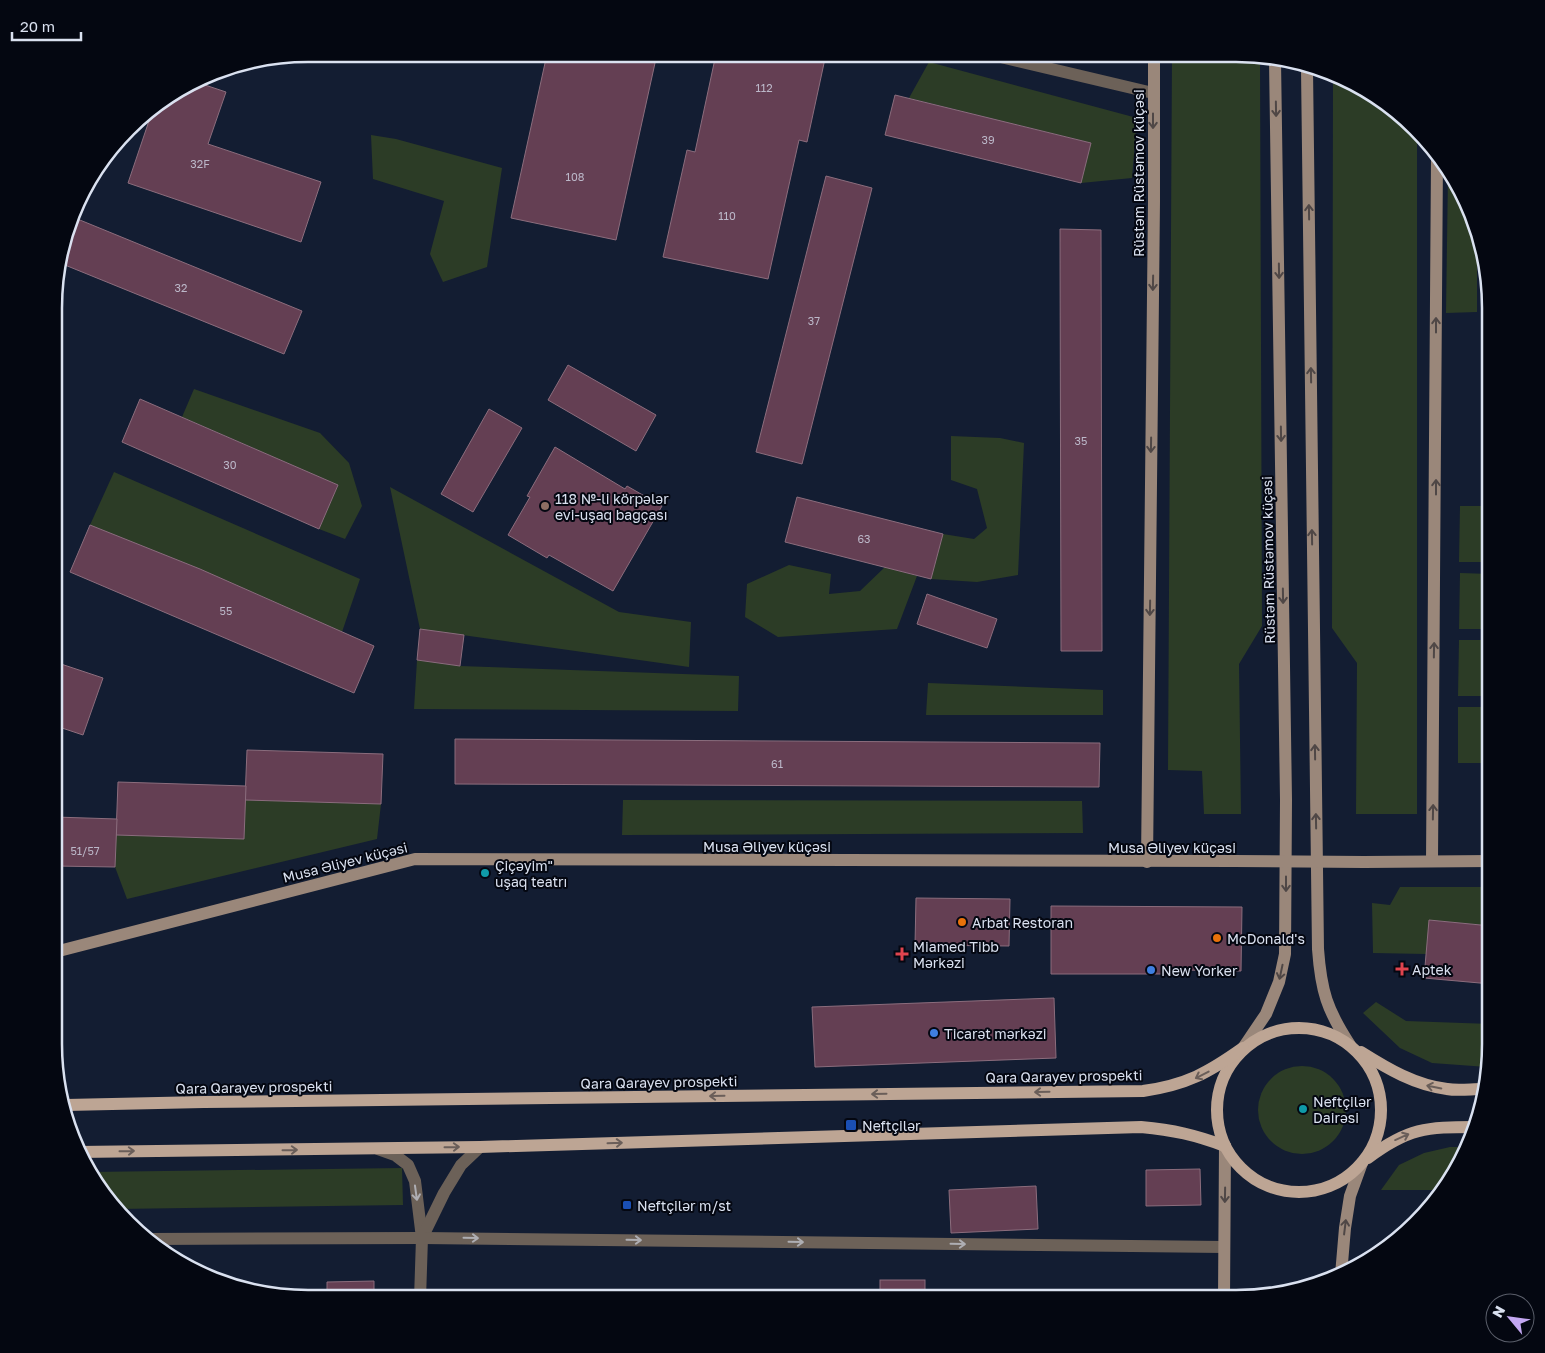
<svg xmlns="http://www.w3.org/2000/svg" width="1545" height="1353" font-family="'Golos Text',sans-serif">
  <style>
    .green { fill: #2c3c26 }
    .building { fill: #643f53; stroke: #8b6d7d }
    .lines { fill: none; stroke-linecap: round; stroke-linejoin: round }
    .street { stroke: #6c6158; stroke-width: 12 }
    .secondary { stroke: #9a877a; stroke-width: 12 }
    .primary { stroke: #bda594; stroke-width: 12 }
    .secondary-bridge { stroke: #9a877a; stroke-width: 12 }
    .oneway { stroke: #4f4746 }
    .oneway2 { stroke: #6a5e59 }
    .oneway3 { stroke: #aeaeb3 }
    .education-dot { fill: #8d6e63; stroke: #040711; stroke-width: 2 }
    .culture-dot { fill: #0f9aa8; stroke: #040711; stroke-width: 2 }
    .food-dot { fill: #e8710a; stroke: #040711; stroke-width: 2 }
    .health-dot { fill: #e0444e; stroke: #040711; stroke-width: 2 }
    .shop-dot { fill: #3f7fe0; stroke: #040711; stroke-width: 2 }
    .transit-dot { fill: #1a4fb4; stroke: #040711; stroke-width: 2 }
    .labels { text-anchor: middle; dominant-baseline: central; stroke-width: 4; stroke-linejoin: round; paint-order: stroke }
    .number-label { font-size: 11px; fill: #bcb8c9 }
    .street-label { font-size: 14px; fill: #dae1f0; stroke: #040711 }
    .poi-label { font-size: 14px; fill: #dae1f0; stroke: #040711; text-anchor: start }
    .rim { fill: none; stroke: #dae1f0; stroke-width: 2.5 }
  </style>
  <rect width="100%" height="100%" fill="#131d32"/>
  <g class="green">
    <path d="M1172,54H1254L1260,56L1262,626L1239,664L1241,814H1204L1202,771L1168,770Z"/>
    <path d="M929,62L1137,118L1132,178L1081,183L1091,143L909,98Z"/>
    <path d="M1333,75L1349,80L1417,128V814H1356L1357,663L1332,628Z"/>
    <path d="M371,135L396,139L502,168L487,267L443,282L430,254L444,201L373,179Z"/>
    <path d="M1448,175L1472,211L1477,233V312L1446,313Z"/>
    <path d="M194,389L320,433L349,463L362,506L345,539L319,529L338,485L182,417Z"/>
    <path d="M951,436L1000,438L1024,443L1018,575L977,582L931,579L943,534L974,539L987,528L977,489L951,480Z"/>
    <path d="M114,472L360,579L342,632L200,569L90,525Z"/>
    <path d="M390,487L619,612L691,622L689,667L420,629Z"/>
    <path d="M1460,506H1490L1489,562H1459Z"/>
    <path d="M789,565L831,574L829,594L860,591L885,567L917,576L897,629L778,637L745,617L747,584Z"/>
    <path d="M1460,573L1490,574L1489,629H1459Z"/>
    <path d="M1459,640H1489L1488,696H1458Z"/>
    <path d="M417,660L460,666L739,676L738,711L414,709Z"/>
    <path d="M928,683L1103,690V715H926Z"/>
    <rect x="1458" y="707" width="30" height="56"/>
    <path d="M245,800L381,804L377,839L127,899L115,867L116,835L244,839Z"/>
    <path d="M623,800L1082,801L1083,833L622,835Z"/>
    <path d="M1400,887H1491V926L1430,920L1426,954L1373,953L1372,903L1390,905Z"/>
    <path d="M1376,1002L1406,1021L1491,1024V1045L1487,1067L1432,1063L1400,1048L1363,1013Z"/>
    <circle cx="1302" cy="1110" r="44"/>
    <path d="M1450,1147H1469L1440,1190H1381L1399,1165L1424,1153Z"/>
    <path d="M402,1168L403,1205L117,1209L90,1172Z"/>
  </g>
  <g class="building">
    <path d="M547,54H657L616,240L511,218Z"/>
    <path d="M716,54H826L807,142L799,140L768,279L663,257L687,150L695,152Z"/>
    <path d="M199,83L226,92L208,144L321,182L301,242L128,183L153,109Z"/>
    <path d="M895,95L1091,143L1081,183L885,135Z"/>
    <path d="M826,176L872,188L802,464L756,452Z"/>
    <path d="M75,218L302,311L284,354L60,263Z"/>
    <path d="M1060,229L1101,230L1102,651H1061Z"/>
    <path d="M568,365L656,415L636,451L548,400Z"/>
    <path d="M140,399L338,485L319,529L122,442Z"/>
    <path d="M489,409L522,428L473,512L441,494Z"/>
    <path d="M555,447L625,489L627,486L662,506L613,591L549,555L547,558L508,535L530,497L527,496Z"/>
    <path d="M797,497L943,534L931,579L785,542Z"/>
    <path d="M90,525L200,569L374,646L354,693L70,572Z"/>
    <path d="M927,594L997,619L987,648L917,624Z"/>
    <path d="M420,629L464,635L460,666L417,660Z"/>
    <path d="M55,662L103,678L83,735L56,726L61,711L55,709Z"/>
    <path d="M455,739L1100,743L1099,787L455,784Z"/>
    <path d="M247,750L383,754L381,804L245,800Z"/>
    <path d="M118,782L246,786L244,839L116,835Z"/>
    <path d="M55,817L117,819L115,867L55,866Z"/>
    <path d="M916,898L1010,899L1009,946L915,945Z"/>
    <path d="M1051,906L1242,907L1241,971L1182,970V974H1051Z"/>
    <path d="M1429,920L1491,926V984L1424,978Z"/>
    <path d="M1054,998L1056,1058L815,1067L812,1007Z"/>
    <path d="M1200,1169L1201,1205L1146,1206V1170Z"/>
    <path d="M1036,1186L1038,1229L951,1233L949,1190Z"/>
    <rect x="880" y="1280" width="45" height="19"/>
    <path d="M374,1281V1299H327V1282Z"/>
  </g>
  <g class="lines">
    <g class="street">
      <path d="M988,54L1153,93"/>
      <path d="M378,1149L395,1155L408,1165L415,1181L422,1238L420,1299"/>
      <path d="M422,1238L444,1193L461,1165L480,1147"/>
      <path d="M149,1239L422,1238L1224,1247"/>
    </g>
    <g class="secondary">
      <path d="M1307,69L1318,949C1321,991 1327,1010 1350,1045"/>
      <path d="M1432,861L1437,158"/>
      <path d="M1147,862L1154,201V54"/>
      <path d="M1364,862L1491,861"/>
      <path d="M55,952L415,859L1234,861"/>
      <path d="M1243,1048L1266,1014L1279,982L1285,954L1286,800L1275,60"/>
      <path d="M1341,1275L1345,1228L1350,1196L1362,1163"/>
      <path d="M1224,1299L1225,1146"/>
    </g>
    <g class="primary">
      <circle cx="1299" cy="1110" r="82"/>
      <path d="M1361,1052C1388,1069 1415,1085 1447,1089C1458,1091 1471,1089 1482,1089"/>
      <path d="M66,1105L204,1102L1143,1091C1186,1085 1208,1073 1243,1048"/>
      <path d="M78,1152L480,1147L1141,1127C1174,1130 1195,1135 1225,1146"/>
      <path d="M1368,1158C1408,1128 1426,1127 1475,1127"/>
    </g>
    <path class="secondary-bridge" d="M1234,861L1364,862"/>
  </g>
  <defs><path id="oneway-shaft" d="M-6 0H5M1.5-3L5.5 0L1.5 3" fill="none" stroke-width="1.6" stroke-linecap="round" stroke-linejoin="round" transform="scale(1.25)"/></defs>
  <g class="oneway">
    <use href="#oneway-shaft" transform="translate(1276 109) rotate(89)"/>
    <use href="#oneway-shaft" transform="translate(1153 121) rotate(90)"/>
    <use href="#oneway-shaft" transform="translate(1309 212) rotate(-91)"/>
    <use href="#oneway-shaft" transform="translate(1279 271) rotate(89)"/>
    <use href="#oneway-shaft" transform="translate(1153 283) rotate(91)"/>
    <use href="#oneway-shaft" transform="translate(1436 325) rotate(-90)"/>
    <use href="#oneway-shaft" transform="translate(1311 375) rotate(-91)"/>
    <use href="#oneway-shaft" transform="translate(1281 434) rotate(89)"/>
    <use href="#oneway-shaft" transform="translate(1151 445) rotate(91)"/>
    <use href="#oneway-shaft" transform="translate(1436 487) rotate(-90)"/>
    <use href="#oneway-shaft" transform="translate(1312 537) rotate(-91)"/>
    <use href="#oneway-shaft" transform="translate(1283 596) rotate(89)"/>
    <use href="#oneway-shaft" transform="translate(1150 608) rotate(91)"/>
    <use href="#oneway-shaft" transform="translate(1434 650) rotate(-89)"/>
    <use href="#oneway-shaft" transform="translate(1315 752) rotate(-91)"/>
    <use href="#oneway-shaft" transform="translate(1433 812) rotate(-89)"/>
    <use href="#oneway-shaft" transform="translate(1316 821) rotate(-91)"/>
    <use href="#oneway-shaft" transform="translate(1286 884) rotate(90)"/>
    <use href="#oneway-shaft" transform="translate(1281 972) rotate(102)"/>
    <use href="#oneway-shaft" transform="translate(1225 1195) rotate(91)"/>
    <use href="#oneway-shaft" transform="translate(1345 1227) rotate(-83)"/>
  </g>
  <g class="oneway2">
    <use href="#oneway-shaft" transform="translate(1202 1075) rotate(153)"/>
    <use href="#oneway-shaft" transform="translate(1434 1087) rotate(-169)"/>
    <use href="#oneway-shaft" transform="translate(1042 1092) rotate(179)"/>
    <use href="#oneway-shaft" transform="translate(879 1094) rotate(179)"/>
    <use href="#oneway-shaft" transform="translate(717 1096) rotate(179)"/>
    <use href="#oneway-shaft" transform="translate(1402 1137) rotate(-24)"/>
    <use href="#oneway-shaft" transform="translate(615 1143) rotate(-2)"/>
    <use href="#oneway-shaft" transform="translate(452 1147) rotate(-1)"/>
    <use href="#oneway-shaft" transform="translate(290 1150) rotate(-1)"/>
    <use href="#oneway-shaft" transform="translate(127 1151) rotate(-1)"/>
  </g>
  <g class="oneway3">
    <use href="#oneway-shaft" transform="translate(416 1193) rotate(82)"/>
    <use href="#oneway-shaft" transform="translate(471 1238) rotate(1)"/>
    <use href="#oneway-shaft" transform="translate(634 1240) rotate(1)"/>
    <use href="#oneway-shaft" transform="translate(796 1242) rotate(1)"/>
    <use href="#oneway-shaft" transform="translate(958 1244) rotate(1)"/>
  </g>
  <circle class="education-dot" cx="545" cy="506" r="5"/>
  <g class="culture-dot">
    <circle cx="485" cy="873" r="5"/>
    <circle cx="1303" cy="1109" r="5"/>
  </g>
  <g class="food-dot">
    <circle cx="962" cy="922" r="5"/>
    <circle cx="1217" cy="938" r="5"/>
  </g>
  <g class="health-dot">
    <path d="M899.5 946.5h5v5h5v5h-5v5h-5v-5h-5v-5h5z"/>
    <path d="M1399.5 961.5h5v5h5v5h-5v5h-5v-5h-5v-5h5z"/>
  </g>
  <g class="shop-dot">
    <circle cx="1151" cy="970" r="5"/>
    <circle cx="934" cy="1033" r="5"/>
  </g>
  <g class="transit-dot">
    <rect x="845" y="1119" width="12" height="12" rx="2.5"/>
    <rect x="622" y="1200" width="10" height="10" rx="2.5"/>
  </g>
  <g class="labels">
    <g class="number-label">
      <text x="764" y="87">112</text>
      <text x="988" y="139">39</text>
      <text x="200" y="163">32F</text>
      <text x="575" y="176">108</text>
      <text x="727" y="215">110</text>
      <text x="181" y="287">32</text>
      <text x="814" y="320">37</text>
      <text x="1081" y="440">35</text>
      <text x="230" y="464">30</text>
      <text x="864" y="538">63</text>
      <text x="226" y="610">55</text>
      <text x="777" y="763">61</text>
      <text x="85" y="850">51/57</text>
    </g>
    <g class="street-label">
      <text transform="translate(1138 173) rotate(-90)">Rüstəm Rüstəmov küçəsi</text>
      <text transform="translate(1268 560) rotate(-91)">Rüstəm Rüstəmov küçəsi</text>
      <text x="767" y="846">Musa Əliyev küçəsi</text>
      <text x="1172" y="847">Musa Əliyev küçəsi</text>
      <text transform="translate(345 862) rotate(-14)">Musa Əliyev küçəsi</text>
      <text transform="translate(1064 1076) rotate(-1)">Qara Qarayev prospekti</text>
      <text transform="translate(659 1082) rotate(-1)">Qara Qarayev prospekti</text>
      <text transform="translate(254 1087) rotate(-1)">Qara Qarayev prospekti</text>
    </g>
    <g class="poi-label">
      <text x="555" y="498">118 №-li körpələr<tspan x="555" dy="16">evi-uşaq bağçası</tspan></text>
      <text x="495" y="865">Çiçəyim"<tspan x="495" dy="16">uşaq teatrı</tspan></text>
      <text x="972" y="922">Arbat Restoran</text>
      <text x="1227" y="938">McDonald's</text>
      <text x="913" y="946">Miamed Tibb<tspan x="913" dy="16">Mərkəzi</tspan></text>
      <text x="1412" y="969">Aptek</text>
      <text x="1161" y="970">New Yorker</text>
      <text x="944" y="1033">Ticarət mərkəzi</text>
      <text x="1313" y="1101">Neftçilər<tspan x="1313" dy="16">Dairəsi</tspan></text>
      <text x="862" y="1125">Neftçilər</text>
      <text x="637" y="1205">Neftçilər m/st</text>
    </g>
  </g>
  <path d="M0 0H1545V1353H0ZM308 62H1236A246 246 0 0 1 1482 308V1044A246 246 0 0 1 1236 1290H308A246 246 0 0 1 62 1044V308A246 246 0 0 1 308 62Z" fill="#040711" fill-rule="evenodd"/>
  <path class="rim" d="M308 62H1236A246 246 0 0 1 1482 308V1044A246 246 0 0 1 1236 1290H308A246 246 0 0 1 62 1044V308A246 246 0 0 1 308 62Z"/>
  <g transform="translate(1510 1318) rotate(299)"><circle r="24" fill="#040711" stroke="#5a5e6a"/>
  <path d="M0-4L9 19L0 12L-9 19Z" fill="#c3a7f2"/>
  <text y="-8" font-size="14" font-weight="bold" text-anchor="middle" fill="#dae1f0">N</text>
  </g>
  <path d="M12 32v8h69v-8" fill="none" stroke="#dae1f0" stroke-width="2.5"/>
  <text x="20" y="32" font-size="15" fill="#dae1f0" stroke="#040711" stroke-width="4" paint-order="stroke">20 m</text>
</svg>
